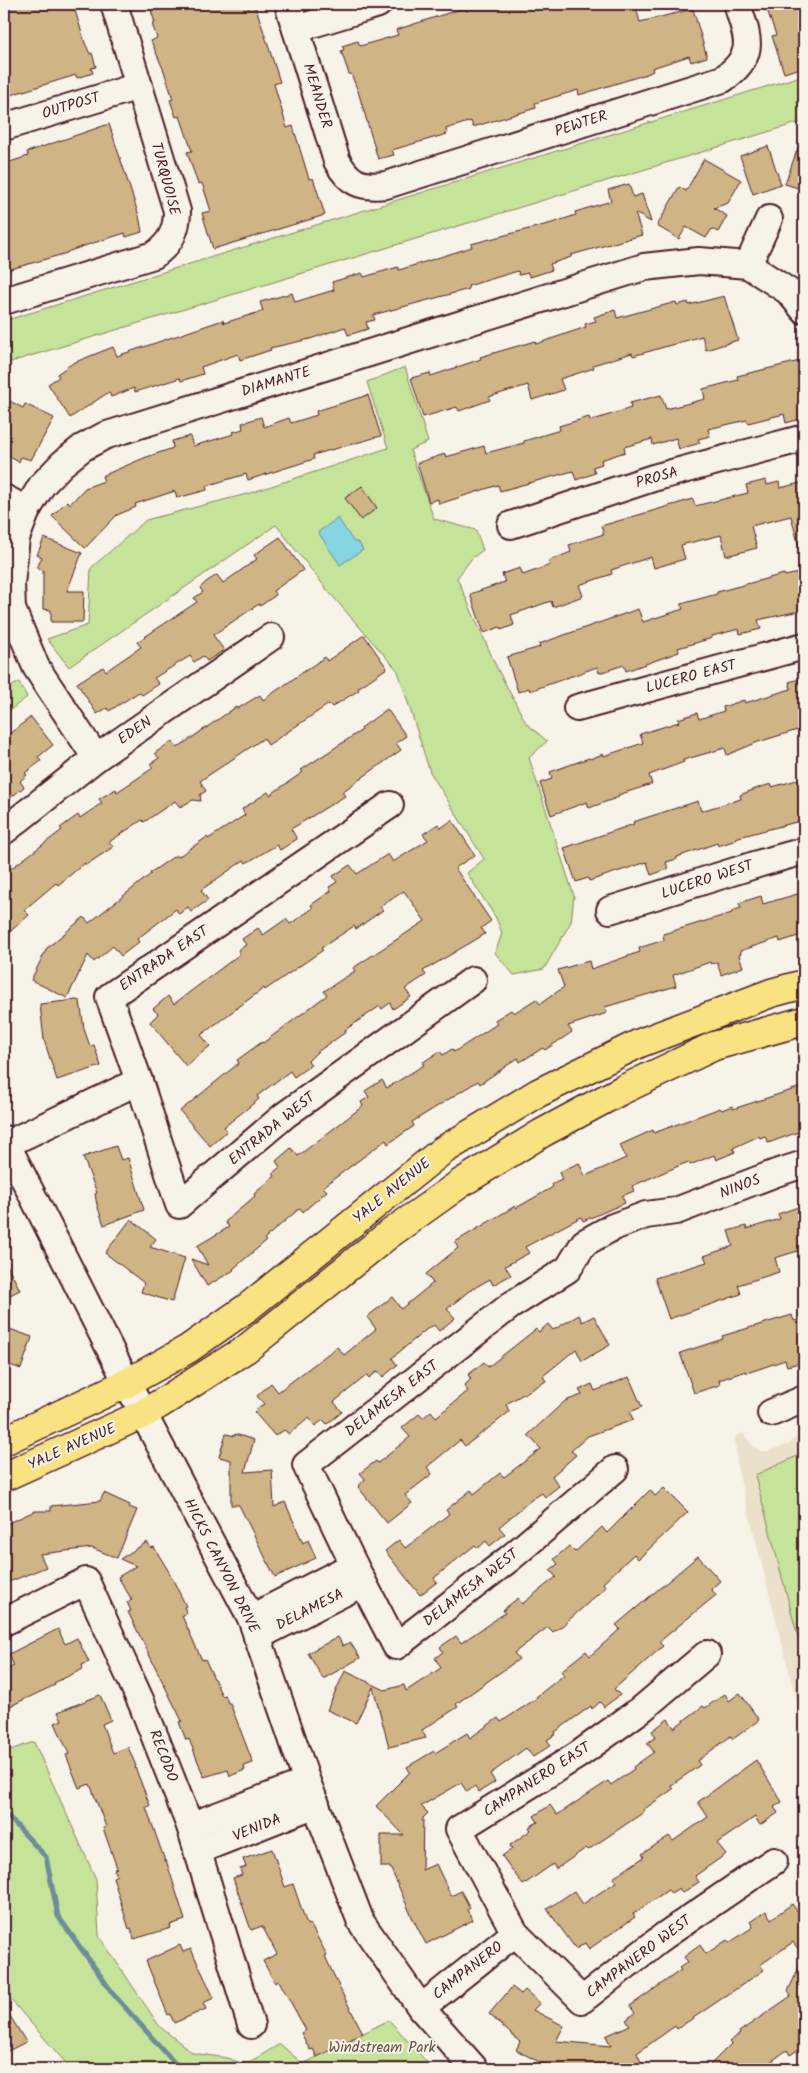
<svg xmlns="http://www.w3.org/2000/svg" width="808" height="2073" font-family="Kalam,sans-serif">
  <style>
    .built { fill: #ebe0ca }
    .green { fill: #c6e39a; stroke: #888162 }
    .water { fill: #86d5e3; stroke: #6e8c99 }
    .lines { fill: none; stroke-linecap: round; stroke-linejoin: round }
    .stream { stroke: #6e8c99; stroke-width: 5 }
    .building { fill: #cfb585; stroke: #4a1f2b }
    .minor-casing { stroke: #4a1f2b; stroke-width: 30 }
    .major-casing { stroke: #4a1f2b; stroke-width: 31 }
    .minor { stroke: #f7f3e8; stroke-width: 26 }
    .major { stroke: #f8e281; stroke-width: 28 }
    .labels { text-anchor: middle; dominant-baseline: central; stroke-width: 4; stroke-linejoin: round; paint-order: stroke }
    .street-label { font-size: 15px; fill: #4a1f2b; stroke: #f7f3e8 }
    .park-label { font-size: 15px; fill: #695047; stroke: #f7f3e8 }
  </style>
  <rect width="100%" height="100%" fill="#f7f3e8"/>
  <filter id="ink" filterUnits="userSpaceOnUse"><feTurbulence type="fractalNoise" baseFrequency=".02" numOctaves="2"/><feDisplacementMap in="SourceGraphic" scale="10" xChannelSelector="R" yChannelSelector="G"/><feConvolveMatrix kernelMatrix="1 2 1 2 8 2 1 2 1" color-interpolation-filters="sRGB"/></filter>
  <g filter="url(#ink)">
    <path class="built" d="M804,1431V1730L737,1467L735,1437L743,1433L754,1447L760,1451H768L789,1444Z"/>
    <g class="green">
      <path d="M804,75V121L4,364V321Z"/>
      <path d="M405,367L428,442L410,450L434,519L476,530L483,550L472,558L457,578L497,668L526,723L547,741L529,758L574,896L571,922L544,969L514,975L495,953L502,933L496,918L467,873L484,859L430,772L398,671L328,591L276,525L69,667L47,639L88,625L91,568L146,520L247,494L388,448L367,382Z"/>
      <path d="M19,682L27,697L4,715V691Z"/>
      <path d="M804,1453V1660L755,1475Z"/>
      <path d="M34,1742L96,1879L99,1936L160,2027L193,2053L227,2058L241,2063L251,2061L280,2044L303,2064L389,2020L433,2069H71L4,1992V1752Z"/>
    </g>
    <path class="water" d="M338,518L353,541L359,543L363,550L340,565L318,532Z"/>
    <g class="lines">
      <path class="stream" d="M4,1812L46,1857L58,1916L114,1995L180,2069"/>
    </g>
    <g class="building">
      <path d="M4,4H73L85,43L90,54L92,53L96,67L91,68L93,73L77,78L76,75L4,97Z"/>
      <path d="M149,4H248L250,10L256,8L280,82L274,84L287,128L293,126L309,179L313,178L325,215L213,249L202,213L211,211L202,183L198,184L187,152L192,151L180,116L176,117L170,100L173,99L164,71L151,41L157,38L152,24L155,23Z"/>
      <path d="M498,4H635L640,22L693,9L707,57L691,62L689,56L652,68L653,71L647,74L579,95L578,90L535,103L536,108L473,127L471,121L446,129L447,134L392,150L394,155L378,159L358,91L351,74H349L341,51L344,50L342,46L358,41L360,46L398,35L396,30L448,13L465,8L466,11L484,5L485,8Z"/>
      <path d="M765,4H804V67L784,73L772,36L776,35Z"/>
      <path d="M109,124L139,216L142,232L126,237L125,233L84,246L67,252V253L4,271V164L28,156L27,152Z"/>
      <path d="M802,136H804V190L785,184Z"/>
      <path d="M768,146L781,184L753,194L740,156Z"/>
      <path d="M704,159L741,180L728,203L714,208L727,216L718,232L712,229L706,238L686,227L679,239L657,226L679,187L686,191Z"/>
      <path d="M629,184L633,197L642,194L651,222L635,213L642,235L571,255V257L550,264L552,270L530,277L528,273L519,275L518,271L468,286L469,289L373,315L375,320L366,322L368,329L348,335L345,327L310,339L270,348L271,350L240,360L238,354L201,367L203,374L181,381L180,378L135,392L134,388L111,397L109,392L70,418L48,384L59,377L57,374L73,363L113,347L117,356L223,320L224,323L263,311L260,302L292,293L295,302L334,290L332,282L362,273L364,277L398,267L399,270L472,247L471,244L552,223L576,215L575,212L611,201L608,190Z"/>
      <path d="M724,296L738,340L706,350L702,336L633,356L632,353L593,365L594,368L560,379L564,390L532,400L528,385L489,397L490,400L459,411L457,407L423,417L411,378L430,373L431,376L481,359L480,357L535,341L536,344L586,327L585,324L596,321L594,317L615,310L617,318L676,302L677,305L688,302L689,305Z"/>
      <path d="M804,360V418L786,423L784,414L748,423L747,420L708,429L710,436L698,439L700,443L679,449L676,438L653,445L652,439L624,447L625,452L601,460L602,464L593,467L595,473L576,480L573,471L500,491L498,485L439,504L438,499L429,502L417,463L445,454L446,457L484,446L486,453L524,443V441L560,430L559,426L589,417L590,421L631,408L630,403L661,395L666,409L705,399L703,389L738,380L737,376Z"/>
      <path d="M368,395L381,436L313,455L314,459L248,480L246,474L206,486L207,490L177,498L175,491L135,504L136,507L117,515L85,548L52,516L67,501L70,504L85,488L104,481L102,476L144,458L173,448L172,441L190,436L193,446L234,434L233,432L243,429L242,423L261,417L264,427L289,418L291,423L317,415L316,411Z"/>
      <path d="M4,398L23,408L25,404L54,418L31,460L21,457L19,462L4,454Z"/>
      <path d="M766,480L767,485L779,482L780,488L804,482V546L799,547L791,516L751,526L757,548L726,556L721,535L681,545L685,559L654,568L651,557L611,570L612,574L579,585L583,596L553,607L551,601L511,615L514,625L501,630L500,627L484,633L470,594L505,582L502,574L520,568L523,575L550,565L548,561L571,552L569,545L604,534L601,526L693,499L695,506L748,493L746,485Z"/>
      <path d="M362,486L377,508L361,520L345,498Z"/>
      <path d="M280,537L303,570L273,591L276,595L260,606L259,604L213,635L224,650L207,661L203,656L194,662L190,656L154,678L159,684L142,695L139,692L109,711L107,708L97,714L77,683L103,667L106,671L141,647L137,642L197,602L194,598L203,592L200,588L206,582L217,575L223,583L257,559L254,555Z"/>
      <path d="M44,538L82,553L67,591H84L83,622H51V610L43,609V570L37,568L42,557L37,555Z"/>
      <path d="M804,572V610L758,620L761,629L740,634L739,629L712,636V638L678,648L679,652L626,671L624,665L599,673L597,667L530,691L529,688L518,692L507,657L540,647L539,644L638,609L643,622L683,609L681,604L717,594V592L784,574L785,576Z"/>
      <path d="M364,635L387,668L358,688L359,690L332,707L329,704L268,745L264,738L200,781L206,791L200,795L201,801L193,800L180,807L175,801L144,822L142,820L109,842L113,847L86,865L85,863L58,885L56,883L24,910L29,915L4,937V874L62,830L60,828L78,815L80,818L102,803L99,799L116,789L117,792L153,768L150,764L159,758L155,753L172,741L177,748L236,707L237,709L260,695L263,700L325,657L327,661Z"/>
      <path d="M804,678V728L758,742L727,755L725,748L683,760L684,762L649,775L652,784L618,795L619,797L589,808L587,802L551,815L540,783L552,779L550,772L589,758L590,759L603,754L604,756L643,743L640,734L679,722L678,719L697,713L699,719L724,711L723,707L744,700L745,703L791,689L789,682Z"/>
      <path d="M387,709L406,736L396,743L401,750L342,792L345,796L291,829L297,839L280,850L277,845L246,863L244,860L201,890L208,900L191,912L188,907L179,914L176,909L137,939L139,942L121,956L113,946L94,962L88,955L67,998L31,980L47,948L84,917L89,923L151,874L150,873L176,855L178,857L207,837L208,839L245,815L242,809L268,792L270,795L303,772L301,770L362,730L361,728Z"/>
      <path d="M31,717L53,745L38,757L41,761L25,773L27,775L20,781L24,787L4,803V738Z"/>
      <path d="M804,778V820L735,838L736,840L718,846L717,843L677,857V859L666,862L668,869L651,875L647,862L589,881L588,878L576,882L564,848L634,824L633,822L698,801L701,811L741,799L740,795L758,788L771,784L772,787Z"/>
      <path d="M452,820L475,855L455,868L491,921L481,928L485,934L423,971L426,975L405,989L411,997L393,1009L390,1003L382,1009L380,1006L345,1030L346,1032L317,1052L308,1061L311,1065L294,1077L290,1071L257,1096L259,1099L224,1127L227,1131L210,1146L180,1111L239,1063L237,1060L262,1042L263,1043L327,995L324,991L355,971L353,968L425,921L404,891L380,907L383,910L356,929L354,926L321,948L323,950L265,990L264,988L201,1035L210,1046L186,1066L150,1022L158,1014L153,1009L168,996L174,1004L240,954L238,950L246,945L242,939L258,928L263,935L286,919L290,924L313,908L311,905L331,891L329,887L337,882L333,876L350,865L357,874L388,854L393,862L428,840L423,834L438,824L441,828Z"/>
      <path d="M804,892V934L780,942L779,938L740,951L741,954L739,955L743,967L721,975L717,962L711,964L710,962L673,975L676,986L605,1007L607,1013L568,1026L572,1032L545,1050L543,1048L520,1062L518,1058L480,1084L478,1081L412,1122L414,1126L388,1144L386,1140L323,1187L327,1191L303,1212L300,1208L264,1239L266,1241L233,1269L234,1270L207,1286L191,1259L208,1265L197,1246L229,1227L225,1222L255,1196L254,1194L275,1176L273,1173L280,1167L276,1161L291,1148L298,1156L363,1106L361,1102L369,1097L365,1091L382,1080L387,1088L424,1065L422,1063L440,1051L443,1055L452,1049L454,1052L497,1024L495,1020L511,1010L514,1013L536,999L540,1004L564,987L558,970L589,961L591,969L631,955L640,952L639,948L664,940L663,934L732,913V911L741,908L739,903L761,896L763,904Z"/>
      <path d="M76,1000L80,1001L84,1029L90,1046L94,1045L101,1066L57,1080L44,1040L40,1004Z"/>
      <path d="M804,1086V1130L768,1143L765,1136L760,1138L759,1136L733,1148L735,1152L716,1160L714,1155L690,1165L689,1162L683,1164L632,1186L634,1191L622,1196L625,1203L583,1221L581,1217L525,1247L529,1253L505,1266L511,1275L493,1285L490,1279L469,1291L447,1309L455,1318L439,1331L434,1325L427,1329L392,1358L397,1365L383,1377L378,1371L369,1378L367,1375L334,1402L342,1412L327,1424L323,1420L315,1426L309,1418L289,1434L284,1430L275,1436L254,1412L264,1404L257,1396L271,1383L278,1392L337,1347L344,1355L376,1329L367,1317L392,1297L401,1309L433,1283L426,1274L458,1248L455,1242L515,1206L516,1208L553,1187L552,1184L562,1180L559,1172L579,1163L585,1176L626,1158L620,1145L653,1130L654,1133L720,1108L722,1110L732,1106L733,1109Z"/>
      <path d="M116,1146L121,1160L128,1158L144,1210L104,1225L97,1205L95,1194L97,1193L83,1157Z"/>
      <path d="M804,1205V1249L775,1258L779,1272L738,1285L741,1294L669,1319L655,1278L707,1262L704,1256L733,1246L728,1231L746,1226L747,1229L780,1219L778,1214Z"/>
      <path d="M131,1219L156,1239L150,1247L185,1258L172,1302L141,1292L144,1283L105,1253Z"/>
      <path d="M4,1259L20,1290L4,1298Z"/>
      <path d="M579,1315L582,1322L594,1316L610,1345L582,1361L576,1349L543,1376L546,1381L506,1404L509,1412L494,1424L465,1446L460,1440L427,1467L432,1474L405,1495L412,1503L387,1523L358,1487L365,1479L360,1473L376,1461L378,1463L410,1437L402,1428L419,1414L423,1418L431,1411L436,1417L468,1391L464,1386L471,1379L468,1375L484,1362L488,1367L536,1329L539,1332L548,1324L553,1330Z"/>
      <path d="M792,1315L794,1321L804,1318V1362L787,1366L785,1360L747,1373L746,1371L719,1380L720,1385L694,1393L680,1353L723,1339L722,1336Z"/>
      <path d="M4,1327L32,1337L21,1369L4,1363Z"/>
      <path d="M629,1377L642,1407L630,1412L633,1420L588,1436L571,1451L576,1455L552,1476L559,1486L545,1497L542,1493L531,1500L499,1527L505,1534L490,1546L486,1541L478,1548L475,1545L434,1578L437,1582L420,1595L385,1551L399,1540L405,1548L449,1514L446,1510L471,1490L474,1494L500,1473L504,1477L541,1449L528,1435L565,1401L582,1395L579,1390L592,1384L595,1391Z"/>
      <path d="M226,1434L235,1436V1434L254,1440L245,1472L272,1470L274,1507L285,1502L303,1543L308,1540L316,1558L275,1577L239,1505H231V1460L219,1457Z"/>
      <path d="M664,1488L688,1512L646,1552L638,1559L634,1554L603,1583L606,1587L561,1627L553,1632L548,1627L514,1653L519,1659L456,1704L458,1707L422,1730L426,1738L389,1747L373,1687L356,1723L327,1710L345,1671L385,1690L404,1685L406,1691L441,1668L435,1658L443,1652L440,1647L456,1636L461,1643L505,1613L503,1610L518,1598L522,1604L556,1577L550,1570L558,1564L554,1559L569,1546L575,1552L602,1527L607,1533L650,1490L655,1496Z"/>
      <path d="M104,1493L130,1505L129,1507L137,1510L117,1558L92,1548L40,1554L46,1567L4,1584V1525L35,1511H51V1506L100,1501Z"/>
      <path d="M147,1542L151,1548L154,1547L169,1572L186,1606L184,1607L187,1613L182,1616L202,1660L205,1659L222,1696L225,1695L228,1703H230L253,1763L244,1766L245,1770L230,1776L228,1770L204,1777L189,1739L186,1740L179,1722L182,1721L128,1612L131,1611L127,1602L132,1600L118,1577L136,1566L120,1559Z"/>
      <path d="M698,1556L720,1581L711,1589L716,1595L659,1642L663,1646L614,1689L620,1695L604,1707L600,1702L592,1709L591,1706L555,1732L556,1734L547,1740L551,1745L533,1757L526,1748L490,1774L495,1782L479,1792L475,1786L467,1792L461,1783L421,1806L428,1813L423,1818L422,1870L436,1864L451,1896L461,1891L470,1908L467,1910L473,1920L426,1944L412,1917L390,1867H381V1835H404L376,1806L410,1772L407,1767L434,1751L435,1753L467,1733L470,1738L498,1718L501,1722L537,1698L536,1697L564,1675L561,1671L586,1651L590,1656L620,1629L616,1625Z"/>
      <path d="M58,1629L65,1644L77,1638L89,1662L82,1665L83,1669L54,1683L55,1685L4,1709V1671L14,1666L9,1654Z"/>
      <path d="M338,1637L343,1646L350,1642L360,1658L323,1679L308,1653Z"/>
      <path d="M740,1693L759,1720L733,1739L731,1736L697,1761L700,1765L670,1786L673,1789L643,1810L644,1812L588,1850L586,1848L556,1869L553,1864L523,1885L502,1856L512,1849L510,1845L531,1830L529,1827L538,1822L534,1816L550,1805L557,1815L608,1781L611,1785L634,1769L633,1767L654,1752L647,1743L656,1737L652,1731L668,1719L674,1728L703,1706L705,1708L725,1694L729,1701Z"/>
      <path d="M100,1695L111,1720L102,1724L113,1753L128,1747L136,1766L135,1767L150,1806L146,1807L165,1861L166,1860L185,1920L170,1925L171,1928L134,1939L131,1928L129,1929L113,1877L117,1875L114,1869L117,1868L103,1828L106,1827L90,1784L79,1788L66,1755L69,1754L55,1723L62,1720L58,1712Z"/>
      <path d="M756,1760L782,1802L774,1807L778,1813L760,1825L755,1817L717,1843L726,1854L695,1876L699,1882L682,1893L679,1888L671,1893L668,1890L633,1914L635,1917L589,1949L585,1943L576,1949L547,1909L574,1891L583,1904L616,1882L613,1878L644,1857L642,1854L669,1836L673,1841L708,1817L698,1802Z"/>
      <path d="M272,1849L285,1887L293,1884L307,1925L310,1924L327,1955L325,1956L342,1993L363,2033L317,2057L313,2049L310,2050L301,2033L306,2030L279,1981L275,1983L263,1961L277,1954L262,1926L251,1930L233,1878L242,1875L240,1869L246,1867L243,1859Z"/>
      <path d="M792,1904L797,1911L804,1906V2046L790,2055L787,2050L761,2069H706L731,2044L729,2042L740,2034L739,2032L791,1996L788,1991L804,1957L793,1942L760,1965L764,1970L677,2029L675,2026L637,2053L644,2069H553L516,2050L520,2042L489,2014L512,1987L521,1994L525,1990L540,2003L533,2010L564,2026L556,2041L611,2046L606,2036L630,2025L626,2020L635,2013L630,2006L681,1970L679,1968L688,1962L684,1957L700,1945L706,1954L727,1940L729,1943L753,1927L750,1922L766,1911L771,1919Z"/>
      <path d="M180,1945L183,1952L191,1949L214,1998L203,2003L206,2009L174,2023L170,2014L168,2015L146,1961Z"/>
      <path d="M4,2006L26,2042L4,2053Z"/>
    </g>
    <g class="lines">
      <g class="minor-casing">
        <g id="minor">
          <path d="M288,4L337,161C349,183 361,188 386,185L723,79C757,55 748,38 737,4"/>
          <path d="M296,29L378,4"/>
          <path d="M4,127L139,86"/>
          <path d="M748,265L769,219"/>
          <path d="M4,301L154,255C170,244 177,231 177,211L114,4"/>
          <path d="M4,498L27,510"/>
          <path d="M511,525L653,478L804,438"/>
          <path d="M577,708L804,646"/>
          <path d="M96,758L36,667L12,609L11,584L16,538L27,510L42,485L62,464L82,448L104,436L644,267L699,261L748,265L788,291L804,310"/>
          <path d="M390,805L109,997L139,1081L179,1205L285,1115L473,980"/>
          <path d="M4,831L96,758L271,637"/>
          <path d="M610,910L761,863L804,851"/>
          <path d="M4,1139L127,1383L251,1618L307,1782L361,1922L421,2008L475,2069"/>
          <path d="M7,1144L139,1081"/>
          <path d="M771,1413L804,1399"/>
          <path d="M615,1469L509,1559L396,1646L354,1565L306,1465L510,1306L568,1269L584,1243L613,1227L646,1215L676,1211L776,1173L804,1164"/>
          <path d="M251,1618L354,1565"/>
          <path d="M4,1622L86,1581L142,1704L190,1826L251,2025"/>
          <path d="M257,1637L363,1583"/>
          <path d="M707,1654L643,1708L578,1755L459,1829L515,1933L582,2000L664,1936L774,1861"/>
          <path d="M190,1826L307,1782"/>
          <path d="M197,1851L316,1804"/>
          <path d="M421,2008L515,1933"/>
        </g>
      </g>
      <g class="major-casing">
        <g id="major">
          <path d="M4,1441L127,1383L188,1349L248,1307L442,1151L538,1093L640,1043L771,993L804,984"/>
          <path d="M4,1477L143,1414L166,1400L246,1349L388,1235L461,1183L542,1133L622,1090L714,1046L804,1021"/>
        </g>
      </g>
      <use href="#minor" class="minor"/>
      <use href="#major" class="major"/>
    </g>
  </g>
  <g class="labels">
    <g class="street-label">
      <text transform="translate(317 96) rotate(73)">MEANDER</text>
      <text transform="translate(71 106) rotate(-17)">OUTPOST</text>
      <text transform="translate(581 124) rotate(-18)">PEWTER</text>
      <text transform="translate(165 179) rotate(75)">TURQUOISE</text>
      <text transform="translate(276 382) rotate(-17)">DIAMANTE</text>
      <text transform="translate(657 478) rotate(-16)">PROSA</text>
      <text transform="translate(691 677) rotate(-15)">LUCERO EAST</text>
      <text transform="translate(135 731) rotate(-34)">EDEN</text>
      <text transform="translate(707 880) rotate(-18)">LUCERO WEST</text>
      <text transform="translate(164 959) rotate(-34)">ENTRADA EAST</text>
      <text transform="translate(272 1129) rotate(-39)">ENTRADA WEST</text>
      <text transform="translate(740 1187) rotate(-21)">NINOS</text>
      <text transform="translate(392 1191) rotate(-39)">YALE AVENUE</text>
      <text transform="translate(392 1399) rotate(-38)">DELAMESA EAST</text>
      <text transform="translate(72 1447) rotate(-24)">YALE AVENUE</text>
      <text transform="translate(221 1566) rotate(63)">HICKS CANYON DRIVE</text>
      <text transform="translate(471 1588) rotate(-38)">DELAMESA WEST</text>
      <text transform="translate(310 1610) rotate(-27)">DELAMESA</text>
      <text transform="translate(163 1756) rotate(69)">RECODO</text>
      <text transform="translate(537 1780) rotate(-33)">CAMPANERO EAST</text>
      <text transform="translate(257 1828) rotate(-22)">VENIDA</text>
      <text transform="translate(639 1957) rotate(-37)">CAMPANERO WEST</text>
      <text transform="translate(468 1971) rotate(-38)">CAMPANERO</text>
    </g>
    <g class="park-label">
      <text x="382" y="2048">Windstream Park</text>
    </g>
  </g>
  <rect width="808" height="2073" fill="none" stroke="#f7f3e8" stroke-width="20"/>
  <rect x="10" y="10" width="788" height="2053" fill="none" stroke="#4a1f2b" stroke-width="2" filter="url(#ink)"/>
</svg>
